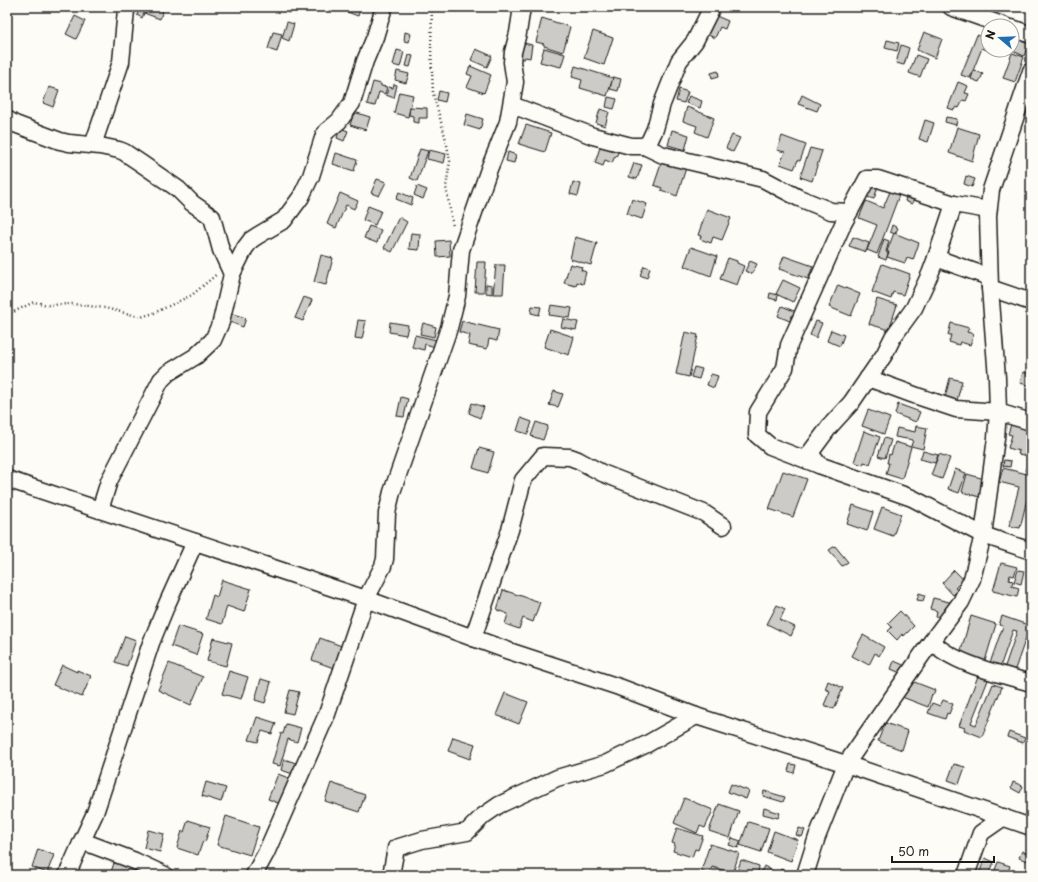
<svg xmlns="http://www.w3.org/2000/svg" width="1038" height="882" font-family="'Playpen Sans',sans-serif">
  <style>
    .building { fill: #cccbc8; stroke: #1c1c1c }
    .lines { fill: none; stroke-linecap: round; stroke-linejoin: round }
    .minor-casing { stroke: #1c1c1c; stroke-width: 19 }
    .path { stroke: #1c1c1c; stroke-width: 2.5; stroke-dasharray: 1 3; stroke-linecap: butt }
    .minor { stroke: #fdfcf7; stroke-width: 16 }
  </style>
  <rect width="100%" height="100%" fill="#fdfcf7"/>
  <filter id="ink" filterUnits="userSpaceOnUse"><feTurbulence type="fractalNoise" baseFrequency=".025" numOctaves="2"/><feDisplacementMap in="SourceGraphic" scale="8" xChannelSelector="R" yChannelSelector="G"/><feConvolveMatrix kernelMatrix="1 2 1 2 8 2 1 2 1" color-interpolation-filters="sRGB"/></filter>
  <g filter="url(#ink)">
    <g class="building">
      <path d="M140,7H164L160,19L144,13L142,18L137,15Z"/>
      <path d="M277,7H292L289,13Z"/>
      <path d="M334,7H361L358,16Z"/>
      <path d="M714,15L728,21L725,29L720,27L715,38L706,34Z"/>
      <path d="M75,16L85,21L76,39L66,34Z"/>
      <path d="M542,18L570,27L563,52L544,46V44L536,42Z"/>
      <path d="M287,22L294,24L289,41L282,38Z"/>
      <path d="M593,31L613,38L604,65L584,58Z"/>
      <path d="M273,32L282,34L277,52L268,49Z"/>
      <path d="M405,32L411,34L409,42L404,41Z"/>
      <path d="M924,32L942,39L935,58L917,50Z"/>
      <path d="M1012,32L1031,40V45L1029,51L1026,50L1024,56L1013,51L1015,46L1012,45Z"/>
      <path d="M977,35L988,39V50H989V51L982,48L970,78L961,75Z"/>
      <path d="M887,40L899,43L897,51L885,48Z"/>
      <path d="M520,42L532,45L530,58L525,57L524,59L517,58Z"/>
      <path d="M901,45L909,48L904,65L896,63Z"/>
      <path d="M544,48L565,54L561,67L540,62Z"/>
      <path d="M476,49L492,56L487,67L471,60Z"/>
      <path d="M397,50L404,52L400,67L393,65Z"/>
      <path d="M1012,53L1024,57L1015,82L1003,78Z"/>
      <path d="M409,55L413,56L410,67L406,66Z"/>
      <path d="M916,55L927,59L920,77L909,73Z"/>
      <path d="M470,66L491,75L484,93L467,87L472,76L467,74Z"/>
      <path d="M575,66L613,78L607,96L580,88L582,80L572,77Z"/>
      <path d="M974,70L983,74L979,82L971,79Z"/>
      <path d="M397,71L409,74L406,83L395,80Z"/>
      <path d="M718,71L719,76L712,78L711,73Z"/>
      <path d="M613,77L621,79L618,91L610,89Z"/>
      <path d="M373,82L381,84V86L387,87L385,94L379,92L375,106L367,104Z"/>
      <path d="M958,82L968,86L965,93L969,94L966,101L963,100L959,108L956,107L954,110L948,108Z"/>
      <path d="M394,84L397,85L394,98L386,95L389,87L393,88Z"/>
      <path d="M49,87L59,90L53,107L43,103Z"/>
      <path d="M679,89L688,92L684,103L676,101Z"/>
      <path d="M439,91L447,93L445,102L437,100Z"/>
      <path d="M399,92L413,95L408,117L394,113Z"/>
      <path d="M802,95L820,104L817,111L798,104Z"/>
      <path d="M689,96L702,101L700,108L686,103Z"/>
      <path d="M608,97L617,99L614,109L606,107Z"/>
      <path d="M410,107L427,108V118H419V123L413,122V116L409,115Z"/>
      <path d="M687,107L714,118L707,137L695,132L697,126L683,121Z"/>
      <path d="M600,109L609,112L605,126L596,123Z"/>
      <path d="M354,112L370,117L366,130L350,125Z"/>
      <path d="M467,114L483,119L480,130L464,125Z"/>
      <path d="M946,117L957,119L956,125L945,122Z"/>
      <path d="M925,120L934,123L928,142L919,139Z"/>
      <path d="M526,125L551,133L545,152L519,144Z"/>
      <path d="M957,127L979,134L972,161L949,153Z"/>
      <path d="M340,128L348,131L344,141L337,138Z"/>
      <path d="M672,130L689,135L685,150L668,145Z"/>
      <path d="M732,135L740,138L733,152L726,148Z"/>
      <path d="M782,136L806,145L800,161L798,160L794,169L780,164L785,152L777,150Z"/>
      <path d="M601,144L619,150L616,157L615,156L612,163L605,160L603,166L595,163Z"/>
      <path d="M810,148L822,151L812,181L800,177Z"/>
      <path d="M420,149L428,151L417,181L410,178Z"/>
      <path d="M429,150L446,154L444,163L427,159Z"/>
      <path d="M508,152L516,155L514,163L506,161Z"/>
      <path d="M336,153L357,160L354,171L333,164Z"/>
      <path d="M662,161L686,168L677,196L661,190L662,188L654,185Z"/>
      <path d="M634,163L642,165L637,179L629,177Z"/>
      <path d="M966,176L975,179L972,187L964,184Z"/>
      <path d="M377,179L386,182L379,196L371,193Z"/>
      <path d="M873,181L879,183L874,199L867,197Z"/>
      <path d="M573,182L581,184L578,196L570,194Z"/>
      <path d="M417,186L427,190L423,199L414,195Z"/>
      <path d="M892,187L901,190L877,254L867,250L877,225L859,218L866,201L883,208Z"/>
      <path d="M399,192L413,198L411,205L396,199Z"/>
      <path d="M340,193L358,201L354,209L346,205L336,228L327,224Z"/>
      <path d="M907,193L915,196L912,204L905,201Z"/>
      <path d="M632,199L647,204L642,219L627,214Z"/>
      <path d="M368,206L381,211L375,225L363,220Z"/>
      <path d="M707,209L731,218L722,240L713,237L711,243L700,239L701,236L698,235Z"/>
      <path d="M399,217L407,222L392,252L384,248Z"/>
      <path d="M892,225L898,228L895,234L890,232Z"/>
      <path d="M369,226L381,230L377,243L364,238Z"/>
      <path d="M411,233L420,234L419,250L409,249Z"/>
      <path d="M894,233L919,243L913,260L907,258L905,263L887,257L889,252L887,251Z"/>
      <path d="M575,237L597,243L591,265L570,259Z"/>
      <path d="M853,237L869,243L866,252L849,246Z"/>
      <path d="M884,239L889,241L886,252L888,253L886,260L878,257Z"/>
      <path d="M449,240L450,256L437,257L436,241Z"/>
      <path d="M691,247L717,256L711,276L684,266Z"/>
      <path d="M321,255L333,258L326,285L314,282Z"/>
      <path d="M784,256L813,266L808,279L779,269Z"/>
      <path d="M728,258L737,261V263L744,266L737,285L720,279Z"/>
      <path d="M750,261L757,264L752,274L745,271Z"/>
      <path d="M477,262H486L484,292H475Z"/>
      <path d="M570,264L582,267L581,270L586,272L583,284L577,282L576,286L564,283Z"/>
      <path d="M882,264L910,274L903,295L893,292L891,299L872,292Z"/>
      <path d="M496,265H505L503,294H493Z"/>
      <path d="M644,266L650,268L647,278L640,275Z"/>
      <path d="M783,280L800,288L793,302L776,294Z"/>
      <path d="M486,284L492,285V294L486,293Z"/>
      <path d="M838,285L860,294L851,316L829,307Z"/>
      <path d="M770,293L778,295L777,300L769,298Z"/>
      <path d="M304,297L312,300L303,321L295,318Z"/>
      <path d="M877,299L897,305L889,330L869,324Z"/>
      <path d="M551,305L572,308L570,318L549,315Z"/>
      <path d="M532,306L541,307L539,315L531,313Z"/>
      <path d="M782,306L796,312L792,322L778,316Z"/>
      <path d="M230,313L246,318L243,327L227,321Z"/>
      <path d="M563,319L578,322L576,330L561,327Z"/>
      <path d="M358,320L366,321L362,339L355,338Z"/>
      <path d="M462,321L499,330L497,341L489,339L487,349L468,345L470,335L459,332Z"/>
      <path d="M816,321L822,323L816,338L810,335Z"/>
      <path d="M390,322L408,325L406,335L389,332Z"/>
      <path d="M423,323L436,327L434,337L420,334Z"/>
      <path d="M951,323L969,328L967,332L974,334L970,345L960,342L959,345L949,342L951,335H948Z"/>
      <path d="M550,329L574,337L569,355L544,347Z"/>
      <path d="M831,330L844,335L840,346L827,341Z"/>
      <path d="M685,332L698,335L689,377L676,374Z"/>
      <path d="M415,335L441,341L439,348L425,344L424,350L412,347Z"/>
      <path d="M694,367L702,369L699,379L691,377Z"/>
      <path d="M1023,372L1031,374V386L1020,383Z"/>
      <path d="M711,374L718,376L714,388L707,385Z"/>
      <path d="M950,378L962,381L956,404L944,401Z"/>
      <path d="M554,391L563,394L558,407L549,405Z"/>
      <path d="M401,397L408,399L404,417L397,416Z"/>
      <path d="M472,403L484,407L480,418L469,413Z"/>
      <path d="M898,404L920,412L916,422L895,414Z"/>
      <path d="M868,410L890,418L884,434L862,426Z"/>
      <path d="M521,418L532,422L528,434L517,431Z"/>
      <path d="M1012,421L1031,426V442L1028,456L1018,454L1019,451L1008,448L1012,435L1008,434Z"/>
      <path d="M536,422L548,426L543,440L531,436Z"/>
      <path d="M916,426L927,428L923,449L911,446L913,440L895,437L897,428L915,432Z"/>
      <path d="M864,431L880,437L870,464L864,462L863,465L854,462Z"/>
      <path d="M884,438L891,440L885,458L878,456Z"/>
      <path d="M895,442L911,447L902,479L886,474L889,463H887L889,454L891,455Z"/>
      <path d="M479,448L494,452L488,473L473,468Z"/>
      <path d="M923,451L938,455L935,463L920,459Z"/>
      <path d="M1031,451V473L1025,471Z"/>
      <path d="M939,454L950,458L942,479L931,475Z"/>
      <path d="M1004,460L1011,461L1010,467L1003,466Z"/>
      <path d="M1003,468L1031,475V483L1020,528L1009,526L1019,487L999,482Z"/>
      <path d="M955,469L966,473L959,493L948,489Z"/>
      <path d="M783,471L807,479L793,517L769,509Z"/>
      <path d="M967,474L988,480L983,498L962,492Z"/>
      <path d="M853,505L873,512L867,531L847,524Z"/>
      <path d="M882,507L901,514L893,536L874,529Z"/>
      <path d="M835,546L848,562L842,566L829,550Z"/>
      <path d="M1001,563L1017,567L1014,576L1010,575L1009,580L1013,581L1012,586L1019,588L1017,597L993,591Z"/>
      <path d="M954,570L966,582L962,586L959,584L955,588L958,590L953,595L942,583Z"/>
      <path d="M1018,570L1024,571L1021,584L1014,582Z"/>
      <path d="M222,580L251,589L244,612L227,606L222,624L206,619L213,595L217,597Z"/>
      <path d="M503,590L540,602L533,622L523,618L519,629L505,624L508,614L497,610Z"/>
      <path d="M919,593L925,595L923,601L917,600Z"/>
      <path d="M933,598L953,603L946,619L936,616L937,611L930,609Z"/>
      <path d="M777,605L785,609L780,620L795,627L791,636L767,624Z"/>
      <path d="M900,611L914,626L904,636L902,634L897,640L888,631L892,627L888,623Z"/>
      <path d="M971,616L996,624L985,661L960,654Z"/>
      <path d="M1002,616L1028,625L1027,628L1029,629L1013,675L1003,672L1017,631L1013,630L999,670L989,666L1003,626L999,625Z"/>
      <path d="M178,626L203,634L196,655L171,646Z"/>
      <path d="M863,635L884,647L879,656L875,653L869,665L852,656Z"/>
      <path d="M125,636L136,640L127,666L115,662Z"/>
      <path d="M213,638L232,643L226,666L207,661Z"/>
      <path d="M320,638L347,648L339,670L312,660Z"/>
      <path d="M894,661L908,667L905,675L891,669Z"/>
      <path d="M169,663L203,677L191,705L158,690Z"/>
      <path d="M62,665L77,672V670L91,676L82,697L53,685Z"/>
      <path d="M229,671L248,677L241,699L222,694Z"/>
      <path d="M978,676L988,680L971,723L976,725L993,684L1002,687L982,737L964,730L965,728L959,726Z"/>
      <path d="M261,679L271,682L265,703L255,700Z"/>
      <path d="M909,680L935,690L933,695L932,694L928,707L902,697Z"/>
      <path d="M828,681L843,688L834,709L824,705L830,691L825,689Z"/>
      <path d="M290,690L299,692L293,714L284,712Z"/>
      <path d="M505,693L528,702L519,724L496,715Z"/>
      <path d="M943,700L953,704L949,714L947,713L945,719L928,713L932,703L940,706Z"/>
      <path d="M257,717L276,723L272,734L262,731L258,742L249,740Z"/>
      <path d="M885,723L908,731L902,750L878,741Z"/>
      <path d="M286,724L301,728L297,742L288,739L280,766L272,764L281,733L283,734Z"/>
      <path d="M1009,732L1025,738L1023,743L1007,737Z"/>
      <path d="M453,737L475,744L470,759L448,751Z"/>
      <path d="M284,759L299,764L296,775L281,770Z"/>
      <path d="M790,764L796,765L794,773L788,771Z"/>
      <path d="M954,764L965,767L959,784L948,780Z"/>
      <path d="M278,774L294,780L283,805L268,799Z"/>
      <path d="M206,782L226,788L221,802L202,796Z"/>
      <path d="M1013,782L1023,786L1020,793L1011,788Z"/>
      <path d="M331,783L365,795L359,812L325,801Z"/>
      <path d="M731,784L749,791L746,799L728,792Z"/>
      <path d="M764,791L785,797L783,802L763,796Z"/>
      <path d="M684,798L713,810L705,828L700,826L697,833L674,823Z"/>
      <path d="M719,804L739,811L730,838L709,831Z"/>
      <path d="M764,808L780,813L778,818L763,814Z"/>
      <path d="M226,816L259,827L250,855L217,845Z"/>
      <path d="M188,820L210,827L205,842L203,841L198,855L177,848L182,831L184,832Z"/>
      <path d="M748,822L769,828L761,852L740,845Z"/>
      <path d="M677,828L703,836L698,850L695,849L692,857L673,851L675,844L672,843Z"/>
      <path d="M799,828L805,830L802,837L796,835Z"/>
      <path d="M148,830L164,834L160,852L144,848Z"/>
      <path d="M774,831L798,840L791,861L767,852Z"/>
      <path d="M732,838L741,841L738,848L729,845Z"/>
      <path d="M710,844L739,853L733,873L712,867L710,874L701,871Z"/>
      <path d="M38,849L54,855L47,873L32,867Z"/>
      <path d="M1022,851L1031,855V862L1019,858Z"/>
      <path d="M985,858L994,862L989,875L979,874Z"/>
      <path d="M741,860L759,866L758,875H736Z"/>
      <path d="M119,862L136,868L134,875H114V873L111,872L114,863L118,864Z"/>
      <path d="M998,862L1010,866L1007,875H993Z"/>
      <path d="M764,866L778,874L781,869L786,872L785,875H761L760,874Z"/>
    </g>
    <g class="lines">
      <g class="minor-casing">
        <g id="minor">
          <path d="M951,7L1005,26"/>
          <path d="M1012,28L1031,35"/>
          <path d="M512,105L593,136L631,146H644L649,142L655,129L662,104L679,61L695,41L712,7"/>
          <path d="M7,119L15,124L60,141L69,143L100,146L119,150L124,152L142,164L178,189L192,203L212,217L221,250L232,274"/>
          <path d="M93,145L121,62L126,10L128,7"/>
          <path d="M644,146L663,155L763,179L799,198L831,211L849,212"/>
          <path d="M936,258L954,204"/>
          <path d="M989,277L936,258L930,274L914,308L893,337L884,355L851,403L830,426L810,453L819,465L912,498L983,535L1031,551"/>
          <path d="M990,288L1031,302"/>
          <path d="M868,378L917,396L956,409L998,412L1031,422"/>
          <path d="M819,465L770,446L757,435L758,412L785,368L789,345L843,224L867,179H878L954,204L988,210"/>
          <path d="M7,479L366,599L509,651L619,687L696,716L846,764L1031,827"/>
          <path d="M100,510L109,481L161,380L168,373L196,356L213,340L221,322L232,274L245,248L251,240L257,236L284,220L301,197L311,176L324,135L327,131L339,121L352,103L365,61L375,37L384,7"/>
          <path d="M473,638L510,530L523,480L543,456L570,457L578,460L602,473L704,513L723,526"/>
          <path d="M932,641C950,663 1004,675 1031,683"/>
          <path d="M67,875L82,841"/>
          <path d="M165,875L135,861L82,841L95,813L151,643L167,604L195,542"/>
          <path d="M254,875L266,853L327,714L366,599L383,566L385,559L387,513L392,492L449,328L457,296L461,250L489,169L508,122L515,82L512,62L513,52L518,33L522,7"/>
          <path d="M391,875L396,848L422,840L467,832L483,816L499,805L557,778L605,764L647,744L696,716"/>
          <path d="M805,875L817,837L846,764L926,649L961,602L972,579L983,535L996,438L998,412L997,378L990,288L988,216L991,190L1031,71"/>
          <path d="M966,875L981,833L1004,817"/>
        </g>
      </g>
      <g class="path">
        <path d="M432,7L431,49L433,93L446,140L450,161L446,187L453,227"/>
        <path d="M7,315L34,302L48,305L73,304L105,308L141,317L154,313L192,295L217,274"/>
      </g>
      <use href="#minor" class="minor"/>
    </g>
  </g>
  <rect width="1038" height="882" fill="none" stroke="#fdfcf7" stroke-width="24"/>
  <rect x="12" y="12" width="1014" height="858" fill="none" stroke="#1c1c1c" stroke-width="1.5" filter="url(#ink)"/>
  <g transform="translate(1000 38) rotate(289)"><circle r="19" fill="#fdfcf7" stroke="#a3a29f"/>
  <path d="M0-3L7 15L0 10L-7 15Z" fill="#1f6fb2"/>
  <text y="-6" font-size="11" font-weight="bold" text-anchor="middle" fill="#1c1c1c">N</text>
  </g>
  <path d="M892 856v6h102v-6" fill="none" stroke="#1c1c1c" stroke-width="2"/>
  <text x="898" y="856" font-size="12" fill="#1c1c1c" stroke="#fdfcf7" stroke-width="3" paint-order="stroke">50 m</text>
</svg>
